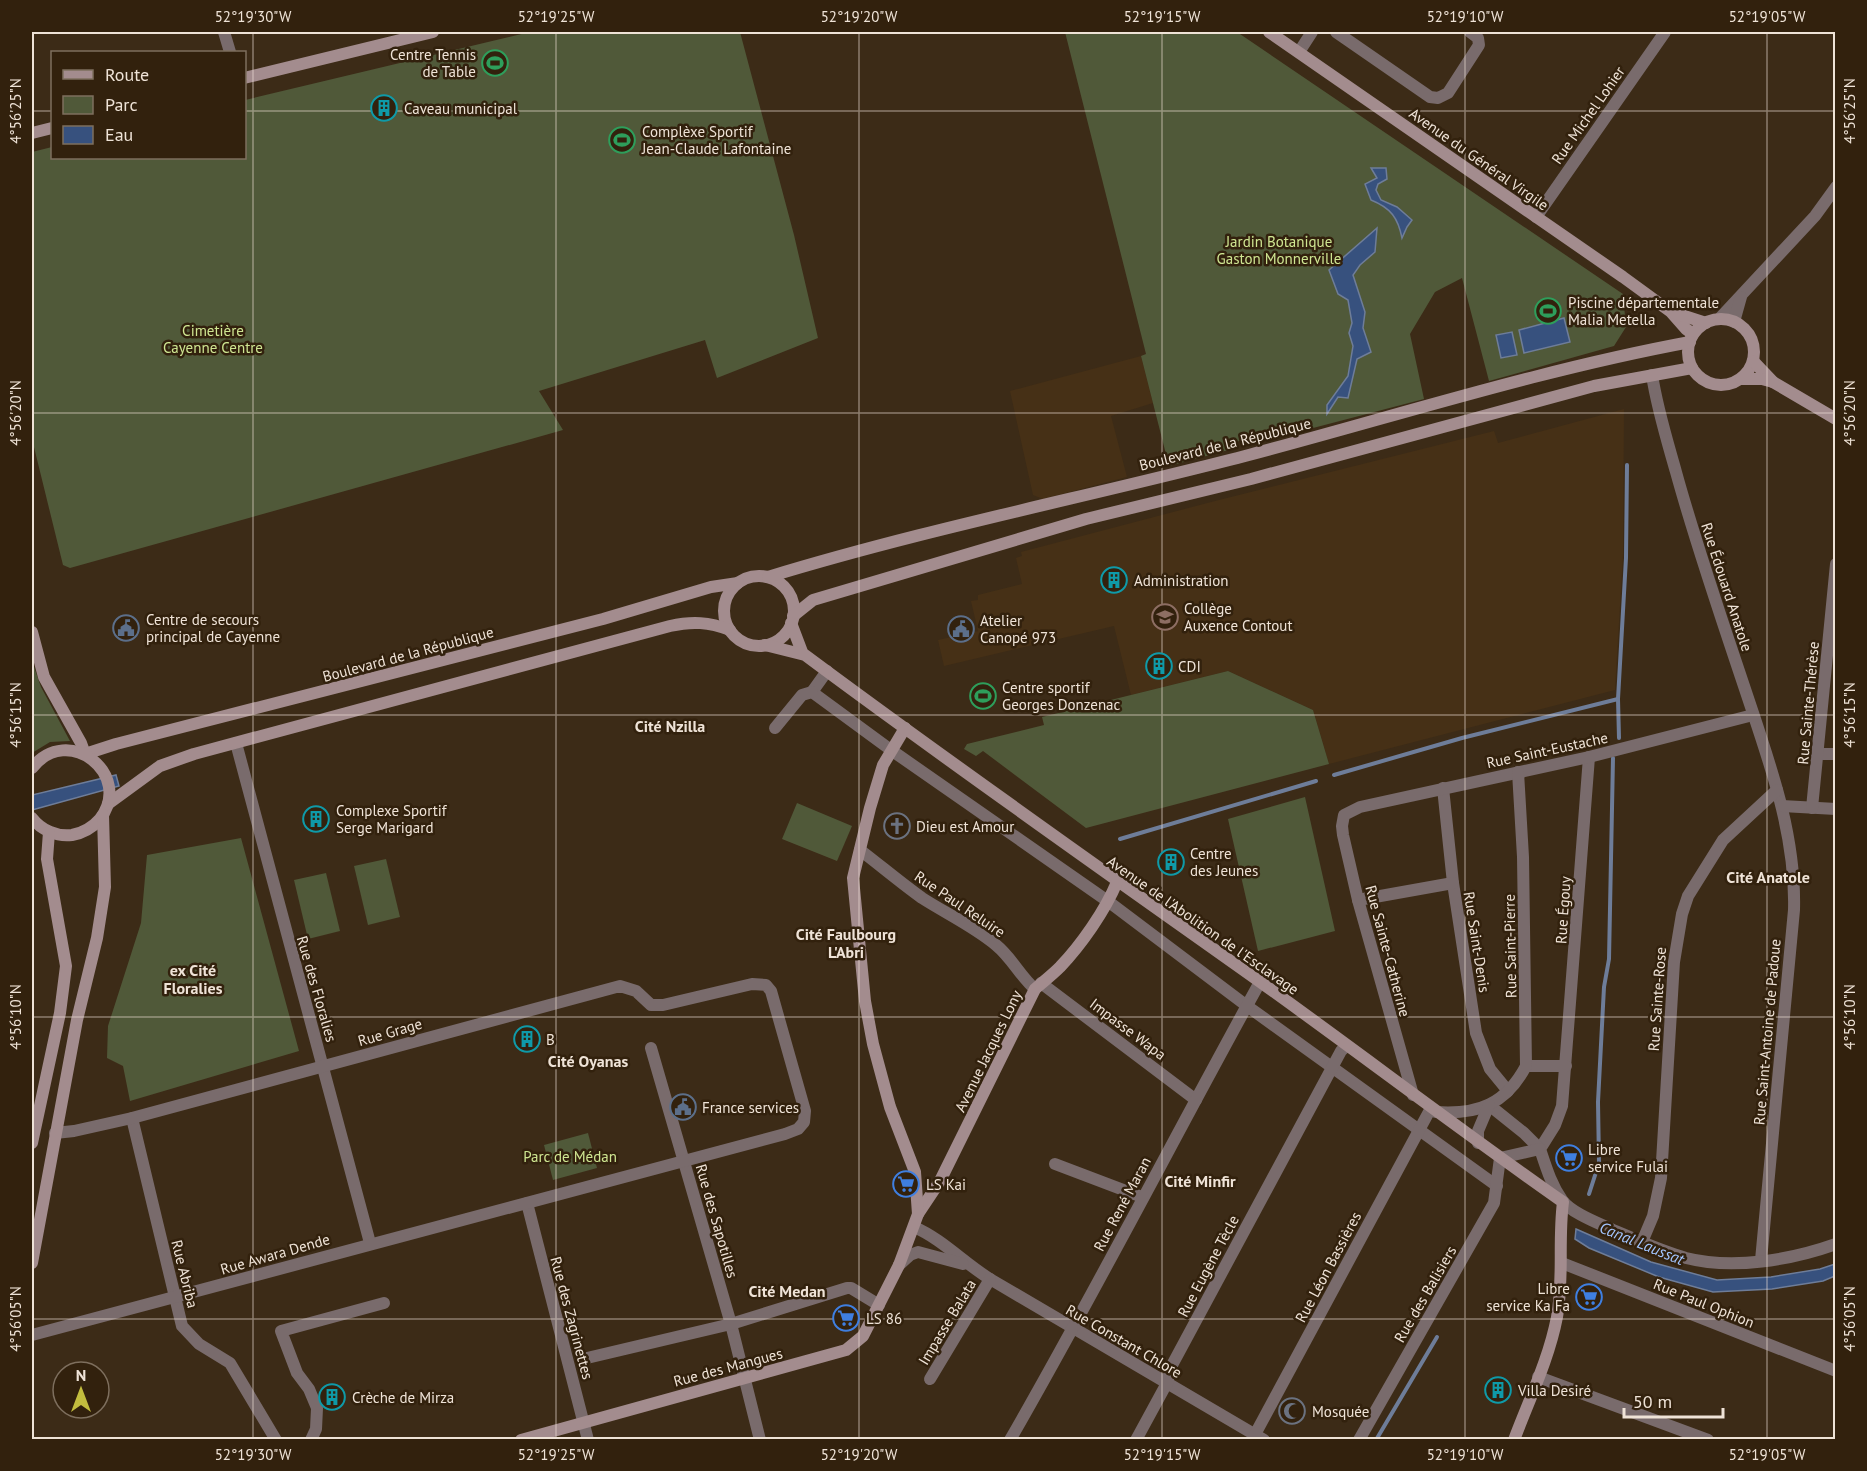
<svg xmlns="http://www.w3.org/2000/svg" width="1867" height="1471" font-family="'PT Sans',sans-serif">
  <style>
    .built { fill: #463016 }
    .green { fill: #505939 }
    .water { fill: #37517e; stroke: #6e7d99; stroke-width: 1.5 }
    .lines { fill: none; stroke-linecap: round; stroke-linejoin: round }
    .stream { stroke: #6e7d99; stroke-width: 4 }
    .street { stroke: #796b6c; stroke-width: 12 }
    .secondary { stroke: #a38c8e; stroke-width: 12 }
    .ticks { fill: none; stroke: #efe3d7; stroke-width: 1.5; stroke-opacity: 0.45 }
    .labels { text-anchor: middle; dominant-baseline: central; stroke-width: 5; stroke-linejoin: round; paint-order: stroke }
    .poi-label { font-size: 15px; fill: #efe3d7; stroke: #32210d; text-anchor: start }
    .street-label { font-size: 15px; fill: #efe3d7; stroke: #32210d }
    .park-label { font-size: 15px; fill: #cfe692; stroke: #32210d }
    .neighbourhood-label { font-size: 16px; font-weight: bold; fill: #efe3d7; stroke: #32210d }
    .water-label { font-size: 16px; font-style: italic; fill: #a3c5fe; stroke: #32210d }
    .neatline { fill: none; stroke: #efe3d7; stroke-width: 2 }
    .ticks-label { font-size: 15px; text-anchor: middle; fill: #efe3d7 }
  </style>
  <rect width="100%" height="100%" fill="#3c2b17"/>
  <g class="built">
    <path d="M1141,356L1153,403L1111,416L1127,477L1043,499L1033,495L1010,391Z"/>
    <path d="M1624,409L1623,555L1615,690L1329,764L1313,710L1228,671L1131,695L1114,626L944,666L938,640L978,631L971,601L978,600V595L1022,584L1016,558L1022,556L1021,552L1215,501L1494,431L1498,443Z"/>
  </g>
  <g class="green">
    <path d="M530,32H740L794,235L818,338L717,378L705,340L539,391L563,430L70,568L63,565L32,439V152L52,147V158H244L245,100Z"/>
    <path d="M1065,32H1237L1623,294L1626,327L1614,346L1489,381L1462,278L1435,292L1410,334L1424,399L1252,444L1248,439L1235,442L1232,449L1169,466L1141,356L1146,354Z"/>
    <path d="M32,661L41,687L70,741L50,742L32,753Z"/>
    <path d="M1228,671L1313,710L1329,764L1086,828L983,751L976,756L964,749L967,744L1044,725L1042,717Z"/>
    <path d="M1305,797L1335,931L1258,951L1228,819Z"/>
    <path d="M797,803L852,826L837,861L782,839Z"/>
    <path d="M241,838L299,1051L130,1101L123,1066L107,1058L108,1026L141,923L147,855Z"/>
    <path d="M386,859L400,917L368,925L354,866Z"/>
    <path d="M326,873L340,931L308,939L294,880Z"/>
    <path d="M588,1133L597,1168L553,1180L544,1145Z"/>
  </g>
  <g class="water">
    <path d="M1371,168H1386L1387,179L1378,184L1376,190L1381,200L1397,207L1412,220L1407,227L1402,238C1398,218 1391,208 1371,200L1365,184L1377,178Z"/>
    <path d="M1377,228L1375,252L1360,265L1353,275L1365,312L1363,328L1371,352L1357,359L1348,398L1338,397L1327,414V405L1348,376L1353,346L1349,333L1352,323L1348,300L1338,294L1329,270Z"/>
    <path d="M1564,318L1570,342L1524,353L1519,330Z"/>
    <path d="M1512,332L1517,355L1501,358L1496,335Z"/>
    <path d="M116,775L119,786L32,810V795Z"/>
    <path d="M1576,1229L1651,1262L1717,1280L1771,1277L1820,1269L1835,1264V1276L1823,1281L1772,1289L1713,1292L1659,1277L1589,1248L1575,1239Z"/>
  </g>
  <g class="lines">
    <g class="stream">
      <path d="M1619,738L1618,699L1626,558L1627,465"/>
      <path d="M1334,775L1462,738L1618,699"/>
      <path d="M1120,839L1316,781"/>
      <path d="M1589,1194L1599,1163L1598,1102L1604,987L1609,959L1613,758"/>
      <path d="M1376,1440L1437,1337"/>
    </g>
    <g class="street">
      <path d="M224,32L230,52"/>
      <path d="M1336,32L1430,97L1438,98L1448,93L1479,45L1478,38L1470,32"/>
      <path d="M1299,52L1312,32"/>
      <path d="M1536,217L1665,32"/>
      <path d="M1719,319L1815,216L1836,187"/>
      <path d="M1734,322L1741,297"/>
      <path d="M1652,375C1657,408 1667,440 1676,472C1697,548 1723,623 1748,698C1771,767 1796,836 1794,910L1761,1260"/>
      <path d="M827,671L812,692L891,750L1109,902L1247,1006L1497,1186"/>
      <path d="M775,728L802,695L812,692"/>
      <path d="M236,743L370,1243"/>
      <path d="M1818,754H1836"/>
      <path d="M1589,757L1562,1106L1555,1125L1540,1149C1546,1167 1551,1184 1562,1200C1571,1213 1598,1223 1613,1230C1637,1240 1661,1251 1686,1258C1733,1270 1791,1260 1836,1244"/>
      <path d="M1443,788L1453,883L1476,1033L1490,1069L1508,1091"/>
      <path d="M1782,806L1836,809"/>
      <path d="M1812,808L1836,564"/>
      <path d="M860,850C881,866 901,883 922,898C947,914 973,926 996,945C1012,958 1020,976 1035,989"/>
      <path d="M1358,900L1453,883"/>
      <path d="M1041,983L1196,1100"/>
      <path d="M651,1048L731,1324L760,1440"/>
      <path d="M1526,1066H1566"/>
      <path d="M1413,1095L1358,900L1343,835L1342,826L1344,815L1360,807L1589,757L1753,715"/>
      <path d="M1489,1105L1524,1133L1540,1149"/>
      <path d="M1436,1112C1478,1115 1506,1104 1526,1066L1523,857L1518,772"/>
      <path d="M132,1118L182,1326L199,1344L230,1363L276,1440"/>
      <path d="M1478,1143V1131L1489,1105"/>
      <path d="M1055,1164L1142,1197"/>
      <path d="M527,1203L588,1440"/>
      <path d="M914,1227C942,1239 964,1263 990,1279L1264,1440"/>
      <path d="M1642,1242L1653,1216L1661,1178L1674,962L1682,914L1688,896L1723,840L1777,790"/>
      <path d="M1562,1263L1836,1371"/>
      <path d="M899,1265L910,1255L918,1252L963,1264"/>
      <path d="M32,1335L785,1134L798,1129L804,1122L805,1111L771,991L766,985L752,984L663,1005H651L636,991L620,986L132,1118L74,1131L55,1133"/>
      <path d="M587,1358L731,1324L847,1288H851L879,1305"/>
      <path d="M1538,1377L1708,1440"/>
      <path d="M930,1379L990,1279"/>
      <path d="M311,1440L316,1429L317,1408L309,1389L297,1373L281,1331L384,1303"/>
      <path d="M1010,1440C1097,1289 1176,1134 1260,982"/>
      <path d="M1136,1440L1167,1383L1171,1367L1341,1051L1346,1046"/>
      <path d="M1252,1440L1431,1108"/>
      <path d="M1359,1440L1494,1203L1500,1158L1540,1149"/>
    </g>
    <g class="secondary">
      <path d="M1269,32L1623,277L1671,312L1686,329L1693,334"/>
      <path d="M244,78L433,32"/>
      <path d="M32,133L52,128"/>
      <path d="M1672,312L1706,323"/>
      <circle cx="1721" cy="352" r="33"/>
      <path d="M1753,361L1773,382L1836,419"/>
      <path d="M1741,379H1762L1773,382"/>
      <circle cx="759" cy="611" r="35"/>
      <path d="M768,577C925,529 1087,497 1245,456C1393,417 1539,370 1690,342"/>
      <path d="M793,616L813,600L1086,519L1251,479L1594,386L1692,368"/>
      <path d="M791,623L802,652"/>
      <path d="M32,632L44,677L81,743L85,754"/>
      <path d="M765,645L805,655C954,766 1107,873 1259,981C1361,1054 1460,1130 1563,1202C1558,1241 1564,1279 1557,1317C1549,1359 1529,1400 1514,1440"/>
      <path d="M85,754L116,744L603,619L711,587L738,583"/>
      <path d="M32,768C68,722 134,775 100,819C93,827 83,833 72,835C57,837 41,830 32,818"/>
      <path d="M108,804L160,766L194,754L670,626C692,621 709,622 730,630"/>
      <path d="M32,1143L60,1013L66,966L47,859L49,832"/>
      <path d="M918,1214L940,1181L1035,989C1043,982 1052,975 1060,967C1081,945 1105,911 1117,882"/>
      <path d="M32,1263L77,1020L97,938L105,887L103,815"/>
      <path d="M521,1440L846,1350L863,1336L899,1265L918,1214L915,1172L890,1107L873,1044L865,1001L853,878L870,808L883,765L905,728"/>
    </g>
  </g>
  <path class="ticks" d="M253,32V1440M556,32V1440M859,32V1440M1162,32V1440M1465,32V1440M1767,32V1440M32,111H52M244,111H1836M32,413H1836M32,715H1836M32,1017H1836M32,1319H1836"/>
  <defs>
    <g id="stadium-ring" transform="scale(1.35)"><circle r="9.5" fill="#32210d" stroke="#2e9e5b" stroke-width="1.5"/><path d="M0-5a6.5 5 0 1 0 0 10a6.5 5 0 1 0 0-10ZM-3.5-1.8h7v3.6h-7Z" fill="#2e9e5b"/></g>
    <g id="building-ring" transform="scale(1.35)"><circle r="9.5" fill="#32210d" stroke="#0f9aa8" stroke-width="1.5"/><path d="M-4-6H4V6H1V3H-1V6H-4ZM-2.5-4.3h1.7v1.8h-1.7ZM.8-4.3h1.7v1.8H.8ZM-2.5-1h1.7V.8h-1.7ZM.8-1h1.7V.8H.8Z" fill="#0f9aa8"/></g>
    <g id="school-ring" transform="scale(1.35)"><circle r="9.5" fill="#32210d" stroke="#8d6e63" stroke-width="1.5"/><path d="M0-5L7-2L0 1L-7-2ZM-4 1L0 2.5L4 1V4Q0 6-4 4Z" fill="#8d6e63"/></g>
    <g id="civic-ring" transform="scale(1.35)"><circle r="9.5" fill="#32210d" stroke="#5c6f8a" stroke-width="1.5"/><path d="M-.6-6.5H3V-4.5H.6V-3L4-1V1h2V6H-6V1h2V-1L-.6-3ZM-1.2 2.5V6h2.4V2.5Z" fill="#5c6f8a"/></g>
    <g id="church-ring" transform="scale(1.35)"><circle r="9.5" fill="#32210d" stroke="#6b7280" stroke-width="1.5"/><path d="M-1.2-6h2.4v3.5h3.3v2.4h-3.3V6h-2.4V-.1h-3.3v-2.4h3.3Z" fill="#6b7280"/></g>
    <g id="supermarket-ring" transform="scale(1.35)"><circle r="9.5" fill="#32210d" stroke="#3f7fe0" stroke-width="1.5"/><path d="M-6-5.5h2.5l.6 2H6L4.5 2H-2.5L-4.4-4H-6ZM-1.5 3.2a1.3 1.3 0 1 0 .1 0ZM3 3.2a1.3 1.3 0 1 0 .1 0Z" fill="#3f7fe0"/></g>
    <g id="mosque-ring" transform="scale(1.35)"><circle r="9.5" fill="#32210d" stroke="#6b7280" stroke-width="1.5"/><path d="M3.5-4.9A6 6 0 1 0 3.5 4.9A5 5 0 1 1 3.5-4.9Z" fill="#6b7280"/></g>
  </defs>
  <g fill-rule="evenodd">
    <use href="#stadium-ring" x="495" y="63"/>
    <use href="#building-ring" x="384" y="108"/>
    <use href="#stadium-ring" x="622" y="140"/>
    <use href="#stadium-ring" x="1548" y="311"/>
    <use href="#building-ring" x="1114" y="580"/>
    <use href="#school-ring" x="1165" y="617"/>
    <use href="#civic-ring" x="126" y="628"/>
    <use href="#civic-ring" x="961" y="629"/>
    <use href="#building-ring" x="1159" y="666"/>
    <use href="#stadium-ring" x="983" y="696"/>
    <use href="#building-ring" x="316" y="819"/>
    <use href="#church-ring" x="897" y="826"/>
    <use href="#building-ring" x="1171" y="862"/>
    <use href="#building-ring" x="527" y="1039"/>
    <use href="#civic-ring" x="683" y="1107"/>
    <use href="#supermarket-ring" x="1569" y="1158"/>
    <use href="#supermarket-ring" x="906" y="1184"/>
    <use href="#supermarket-ring" x="1589" y="1297"/>
    <use href="#supermarket-ring" x="846" y="1318"/>
    <use href="#building-ring" x="1498" y="1390"/>
    <use href="#building-ring" x="332" y="1397"/>
    <use href="#mosque-ring" x="1292" y="1411"/>
  </g>
  <g class="labels">
    <g class="poi-label">
      <text x="476" y="54" text-anchor="end">Centre Tennis<tspan x="476" dy="17">de Table</tspan></text>
      <text x="404" y="108">Caveau municipal</text>
      <text x="642" y="131">Complèxe Sportif<tspan x="642" dy="17">Jean-Claude Lafontaine</tspan></text>
      <text x="1568" y="302">Piscine départementale<tspan x="1568" dy="17">Malia Metella</tspan></text>
      <text x="1134" y="580">Administration</text>
      <text x="1184" y="608">Collège<tspan x="1184" dy="17">Auxence Contout</tspan></text>
      <text x="146" y="619">Centre de secours<tspan x="146" dy="17">principal de Cayenne</tspan></text>
      <text x="980" y="620">Atelier<tspan x="980" dy="17">Canopé 973</tspan></text>
      <text x="1178" y="666">CDI</text>
      <text x="1002" y="687">Centre sportif<tspan x="1002" dy="17">Georges Donzenac</tspan></text>
      <text x="336" y="810">Complexe Sportif<tspan x="336" dy="17">Serge Marigard</tspan></text>
      <text x="916" y="826">Dieu est Amour</text>
      <text x="1190" y="853">Centre<tspan x="1190" dy="17">des Jeunes</tspan></text>
      <text x="546" y="1039">B</text>
      <text x="702" y="1107">France services</text>
      <text x="1588" y="1149">Libre<tspan x="1588" dy="17">service Fulai</tspan></text>
      <text x="926" y="1184">LS Kai</text>
      <text x="1570" y="1288" text-anchor="end">Libre<tspan x="1570" dy="17">service Ka Fa</tspan></text>
      <text x="866" y="1318">LS 86</text>
      <text x="1518" y="1390">Villa Desiré</text>
      <text x="352" y="1397">Crèche de Mirza</text>
      <text x="1312" y="1411">Mosquée</text>
    </g>
    <g class="street-label">
      <text transform="translate(1588 115) rotate(-55)">Rue Michel Lohier</text>
      <text transform="translate(1479 159) rotate(35)">Avenue du Général Virgile</text>
      <text transform="translate(1225 444) rotate(-14)">Boulevard de la République</text>
      <text transform="translate(1727 587) rotate(72)">Rue Édouard Anatole</text>
      <text transform="translate(408 654) rotate(-15)">Boulevard de la République</text>
      <text transform="translate(1808 703) rotate(-85)">Rue Sainte-Thérèse</text>
      <text transform="translate(1547 750) rotate(-12)">Rue Saint-Eustache</text>
      <text transform="translate(960 904) rotate(34)">Rue Paul Reluire</text>
      <text transform="translate(1563 910) rotate(-86)">Rue Égouy</text>
      <text transform="translate(1203 925) rotate(35)">Avenue de l'Abolition de l'Esclavage</text>
      <text transform="translate(1477 942) rotate(81)">Rue Saint-Denis</text>
      <text transform="translate(1510 946) rotate(-91)">Rue Saint-Pierre</text>
      <text transform="translate(1388 951) rotate(75)">Rue Sainte-Catherine</text>
      <text transform="translate(317 989) rotate(74)">Rue des Floralies</text>
      <text transform="translate(1657 999) rotate(-86)">Rue Sainte-Rose</text>
      <text transform="translate(1128 1029) rotate(37)">Impasse Wapa</text>
      <text transform="translate(390 1032) rotate(-16)">Rue Grage</text>
      <text transform="translate(1767 1032) rotate(-85)">Rue Saint-Antoine de Padoue</text>
      <text transform="translate(988 1051) rotate(-64)">Avenue Jacques Lony</text>
      <text transform="translate(1122 1204) rotate(-62)">Rue René Maran</text>
      <text transform="translate(717 1221) rotate(74)">Rue des Sapotilles</text>
      <text transform="translate(275 1254) rotate(-16)">Rue Awara Dende</text>
      <text transform="translate(1208 1266) rotate(-62)">Rue Eugène Tècle</text>
      <text transform="translate(1328 1267) rotate(-62)">Rue Léon Bassières</text>
      <text transform="translate(185 1274) rotate(76)">Rue Abriba</text>
      <text transform="translate(1425 1294) rotate(-60)">Rue des Balisiers</text>
      <text transform="translate(1704 1303) rotate(22)">Rue Paul Ophion</text>
      <text transform="translate(572 1318) rotate(75)">Rue des Zagrinettes</text>
      <text transform="translate(947 1322) rotate(-59)">Impasse Balata</text>
      <text transform="translate(1124 1341) rotate(30)">Rue Constant Chlore</text>
      <text transform="translate(728 1367) rotate(-15)">Rue des Mangues</text>
    </g>
    <g class="park-label">
      <text x="1279" y="241">Jardin Botanique<tspan x="1279" dy="17">Gaston Monnerville</tspan></text>
      <text x="213" y="330">Cimetière<tspan x="213" dy="17">Cayenne Centre</tspan></text>
      <text x="570" y="1156">Parc de Médan</text>
    </g>
    <g class="neighbourhood-label">
      <text x="670" y="726">Cité Nzilla</text>
      <text x="1768" y="877">Cité Anatole</text>
      <text x="846" y="934">Cité Faulbourg<tspan x="846" dy="18">L'Abri</tspan></text>
      <text x="193" y="970">ex Cité<tspan x="193" dy="18">Floralies</tspan></text>
      <text x="588" y="1061">Cité Oyanas</text>
      <text x="1200" y="1181">Cité Minfir</text>
      <text x="787" y="1291">Cité Medan</text>
    </g>
    <g class="water-label">
      <text transform="translate(1642 1243) rotate(22)">Canal Laussat</text>
    </g>
  </g>
  <rect width="1867" height="1471" fill="none" stroke="#32210d" stroke-width="66"/>
  <rect x="51" y="51" width="195" height="108" fill="#32210d" stroke="#7e6f5e" stroke-width="1.5"/>
  <rect x="63" y="70" width="30" height="9" fill="#a38c8e" stroke="#7e6f5e" stroke-width="1.5"/>
  <text x="105" y="81" font-size="18" fill="#efe3d7">Route</text>
  <rect x="63" y="96" width="30" height="18" fill="#505939" stroke="#7e6f5e" stroke-width="1.5"/>
  <text x="105" y="111" font-size="18" fill="#efe3d7">Parc</text>
  <rect x="63" y="126" width="30" height="18" fill="#37517e" stroke="#7e6f5e" stroke-width="1.5"/>
  <text x="105" y="141" font-size="18" fill="#efe3d7">Eau</text>
  <g transform="translate(81 1390)"><circle r="28" fill="#32210d" stroke="#7e6f5e" stroke-width="1.5"/>
  <path d="M0-4.5L10 22L0 15L-10 22Z" fill="#c3bd3e"/>
  <text y="-9" font-size="16" font-weight="bold" text-anchor="middle" fill="#efe3d7">N</text>
  </g>
  <path d="M1624 1408v9h99v-9" fill="none" stroke="#efe3d7" stroke-width="3"/>
  <text x="1633" y="1408" font-size="18" fill="#efe3d7" stroke="#32210d" stroke-width="4.5" paint-order="stroke">50 m</text>
  <rect x="33" y="33" width="1801" height="1405" class="neatline"/>
  <g class="ticks-label">
    <text x="253" y="22">52°19'30"W</text>
    <text x="556" y="22">52°19'25"W</text>
    <text x="859" y="22">52°19'20"W</text>
    <text x="1162" y="22">52°19'15"W</text>
    <text x="1465" y="22">52°19'10"W</text>
    <text x="1767" y="22">52°19'05"W</text>
    <text transform="translate(16 111) rotate(-90)" y="5">4°56'25"N</text>
    <text transform="translate(1850 111) rotate(-90)" y="5">4°56'25"N</text>
    <text transform="translate(16 413) rotate(-90)" y="5">4°56'20"N</text>
    <text transform="translate(1850 413) rotate(-90)" y="5">4°56'20"N</text>
    <text transform="translate(16 715) rotate(-90)" y="5">4°56'15"N</text>
    <text transform="translate(1850 715) rotate(-90)" y="5">4°56'15"N</text>
    <text transform="translate(16 1017) rotate(-90)" y="5">4°56'10"N</text>
    <text transform="translate(1850 1017) rotate(-90)" y="5">4°56'10"N</text>
    <text transform="translate(16 1319) rotate(-90)" y="5">4°56'05"N</text>
    <text transform="translate(1850 1319) rotate(-90)" y="5">4°56'05"N</text>
    <text x="253" y="1460">52°19'30"W</text>
    <text x="556" y="1460">52°19'25"W</text>
    <text x="859" y="1460">52°19'20"W</text>
    <text x="1162" y="1460">52°19'15"W</text>
    <text x="1465" y="1460">52°19'10"W</text>
    <text x="1767" y="1460">52°19'05"W</text>
  </g>
</svg>
